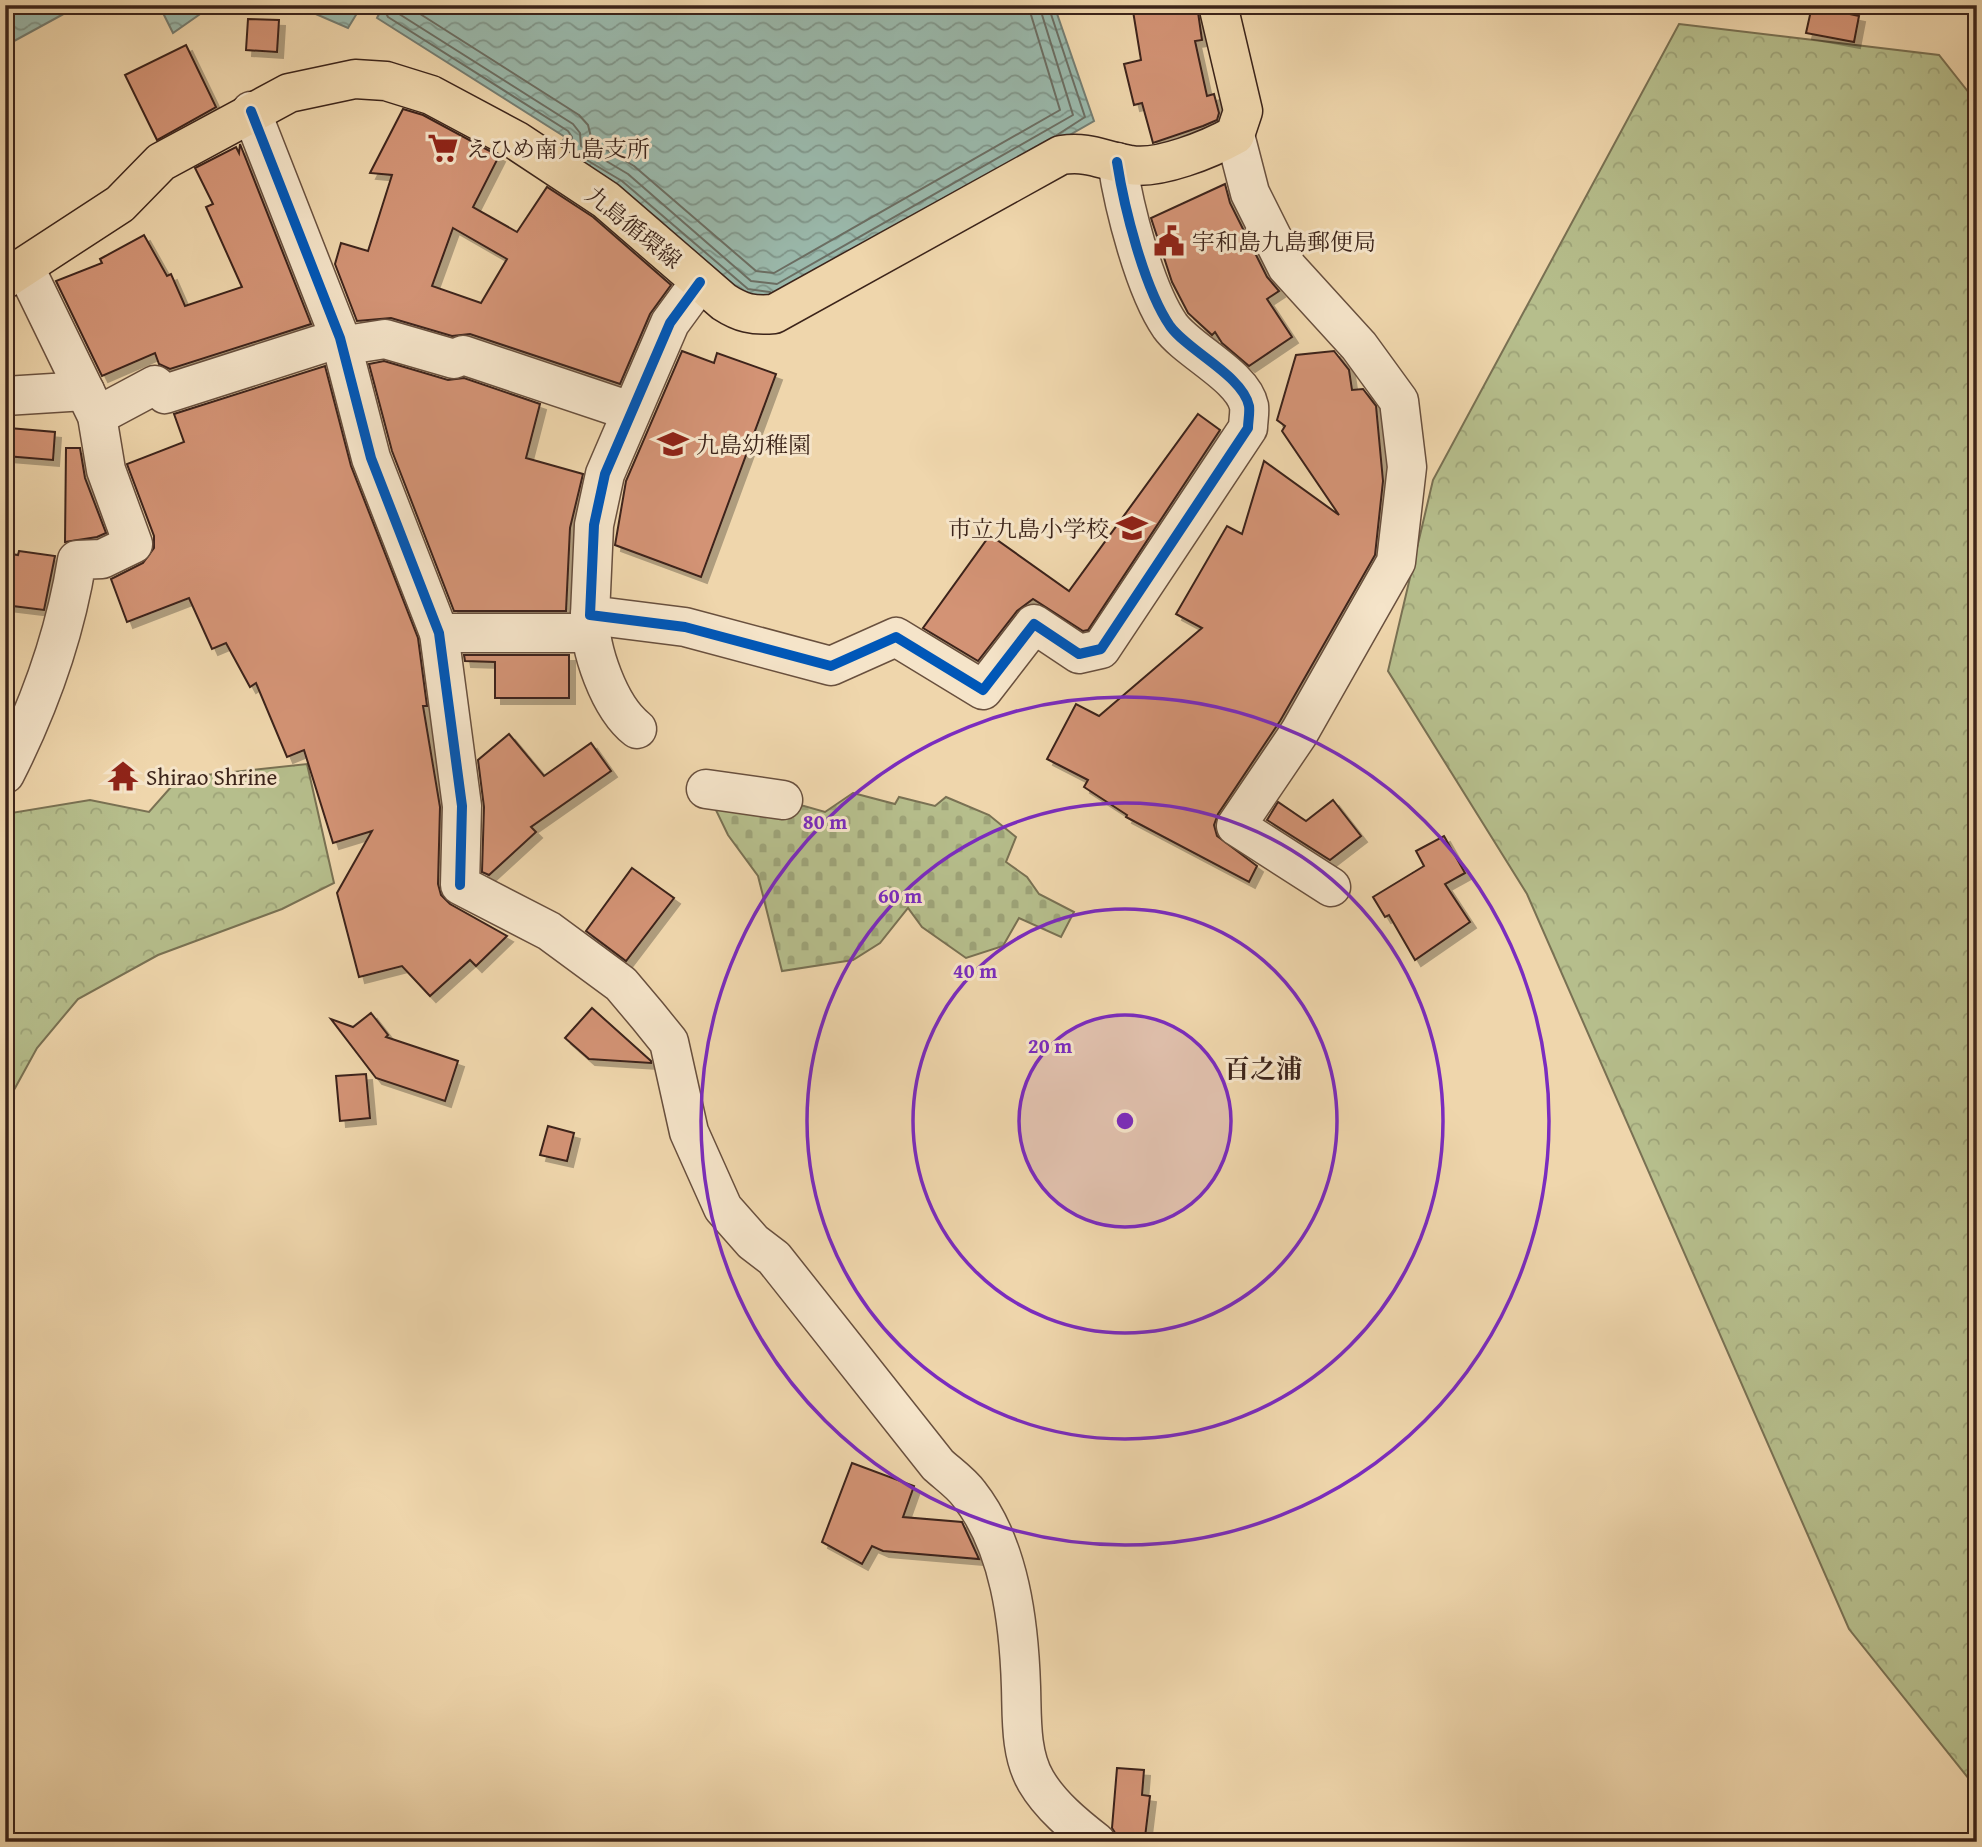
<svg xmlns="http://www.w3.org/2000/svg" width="1982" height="1847" font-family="'Gentium Book Plus','Noto Serif JP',serif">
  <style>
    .forest { fill: url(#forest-crowns); stroke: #797153; stroke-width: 2 }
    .cemetery { fill: url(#cemetery-stones); stroke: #797153; stroke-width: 2 }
    .water { fill: url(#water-waves); stroke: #747d72; stroke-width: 2 }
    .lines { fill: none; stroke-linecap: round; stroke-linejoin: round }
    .shore { stroke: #6b6e63; stroke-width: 2 }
    .building { fill: #d39375; stroke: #3c241a; stroke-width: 2; fill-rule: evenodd; filter: url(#shadow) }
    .minor-casing { stroke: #69503e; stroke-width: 41 }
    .major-casing { stroke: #3c241a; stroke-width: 41 }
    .minor { stroke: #f5e4c9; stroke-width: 38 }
    .major { stroke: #efd6ac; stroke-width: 38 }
    .cycleway-casing { stroke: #f5e4c9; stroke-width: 15 }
    .cycleway { stroke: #0057b8; stroke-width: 10 }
    .ring { fill: none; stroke: #7b2cbf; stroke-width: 3.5 }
    .labels { text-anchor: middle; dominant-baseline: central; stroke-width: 6; stroke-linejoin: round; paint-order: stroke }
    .poi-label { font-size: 23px; fill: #3c241a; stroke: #f5e4c9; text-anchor: start }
    .street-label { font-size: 23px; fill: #3c241a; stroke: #f5e4c9 }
    .quarter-label { font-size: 26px; font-weight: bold; fill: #3c241a; stroke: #f5e4c9 }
    .centre { fill: #7b2cbf; stroke: #f5e4c9; stroke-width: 3.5 }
    .ring-label { font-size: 21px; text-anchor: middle; font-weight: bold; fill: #7b2cbf; stroke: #f5e4c9; stroke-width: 6; stroke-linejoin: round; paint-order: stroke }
  </style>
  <defs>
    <pattern id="forest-crowns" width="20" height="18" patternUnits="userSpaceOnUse" patternTransform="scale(1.75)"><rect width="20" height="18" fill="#b6be8c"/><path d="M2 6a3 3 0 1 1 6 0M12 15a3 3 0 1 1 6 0" fill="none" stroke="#9da378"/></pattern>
    <pattern id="cemetery-stones" width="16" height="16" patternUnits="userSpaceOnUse" patternTransform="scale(1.75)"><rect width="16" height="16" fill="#b6be8c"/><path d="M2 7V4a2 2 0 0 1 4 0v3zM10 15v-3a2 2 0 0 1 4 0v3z" fill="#9da378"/></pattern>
    <pattern id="water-waves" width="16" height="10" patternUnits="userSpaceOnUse" patternTransform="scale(1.75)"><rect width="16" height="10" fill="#9ab9ac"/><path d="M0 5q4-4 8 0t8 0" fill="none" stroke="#7f968b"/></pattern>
    <filter id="shadow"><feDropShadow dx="6" dy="6" stdDeviation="0" flood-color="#0004"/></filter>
  </defs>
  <rect width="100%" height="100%" fill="#efd6ac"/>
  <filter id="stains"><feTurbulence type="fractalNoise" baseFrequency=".00286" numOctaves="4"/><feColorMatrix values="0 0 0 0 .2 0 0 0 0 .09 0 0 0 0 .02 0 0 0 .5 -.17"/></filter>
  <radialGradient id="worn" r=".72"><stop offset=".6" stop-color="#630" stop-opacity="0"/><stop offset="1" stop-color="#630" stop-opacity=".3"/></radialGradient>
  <g class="forest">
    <path d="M1679,24L1939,55L1977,103V1789L1849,1629L1527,894L1388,671L1433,480Z"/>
    <path d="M307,764L334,883L282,909L158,955L78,999L37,1048L9,1099L5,1098V814L90,800L149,812L179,778Z"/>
  </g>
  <path class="cemetery" d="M853,793L895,804L899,797L935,806L946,797L989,815L1016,837L1006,862L1027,877L1039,894L1074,912L1061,937L1019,918L1003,946L966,958L922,927L908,908L880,943L853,960L782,971L758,876L728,835L713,804L783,800L825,812Z"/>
  <g class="water">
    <path d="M5,5H80L5,46Z"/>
    <path d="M159,5H213L173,33Z"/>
    <path d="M295,5H362L348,28Z"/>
    <path d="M369,5H1054L1094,121L781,300L745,296L557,151L565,137L377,18L380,12Z"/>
  </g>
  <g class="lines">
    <g class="shore">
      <path d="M382,5L388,17L568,131L572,137L570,150L622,181L748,289L770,292"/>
      <path d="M393,5L396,12L573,124L580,133L581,146L628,174L751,281L777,284L1073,115L1039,5"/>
      <path d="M406,5L579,115L588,125L592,141L634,166L756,271L774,273L1060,110L1028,5"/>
      <path d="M1048,5L1085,117L1057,135"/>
    </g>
  </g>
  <g class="building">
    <path d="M1167,5H1197L1202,40L1195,41L1207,96L1214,94L1219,113L1217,120L1203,126L1153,143L1142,103L1134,105L1124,64L1141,60L1133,11Z"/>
    <path d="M1812,6L1859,16L1854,42L1806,33Z"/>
    <path d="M248,19L279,20L277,52L246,50Z"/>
    <path d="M186,45L216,107L157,140L125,75Z"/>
    <path d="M403,109L423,115L499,156L473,207L517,232L547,187L593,217L671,285L650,314L620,384L470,334L452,336L391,318L357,321L335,264L341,243L368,251L392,175L370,173ZM453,228L507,259L481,303L432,286Z"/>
    <path d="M240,144L311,324L170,369L159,364L155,353L102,376L56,281L102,263L100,259L144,235L167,276L171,274L185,306L242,287L206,207L213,204L195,168L236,147L239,153Z"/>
    <path d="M1225,184L1230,203L1267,277L1279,291L1267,299L1292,337L1249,366L1222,343L1215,332L1212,335L1188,313L1172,282L1151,218Z"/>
    <path d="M682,351L714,363L717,353L776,374L701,577L615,545L626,481Z"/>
    <path d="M1334,351L1349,370L1352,390L1363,389L1376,406L1383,481L1375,555L1280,721L1218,814L1214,825L1217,836L1257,866L1249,882L1126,817L1127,815L1084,787L1088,780L1047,759L1076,704L1099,716L1202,628L1176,614L1227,526L1242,534L1264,461L1339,515L1282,431L1285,426L1277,420L1296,355Z"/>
    <path d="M384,361L448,380L464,378L540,404L526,458L583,474L570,528L566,611H454L392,451L369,364Z"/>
    <path d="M325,366L351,466L418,638L427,706H423L440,807L438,884L441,895L450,904L507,936L476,966L470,960L430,996L402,966L359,977L337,893L372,831L333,843L304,750L287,757L256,683L250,687L226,643L212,649L189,598L127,622L111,579L143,563L154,548V536L127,464L184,442L174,414Z"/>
    <path d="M1198,414L1220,430L1088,630L1083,631L1033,599L1017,611L978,661L923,628L990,535L1069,591Z"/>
    <path d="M9,428L55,432L53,460L6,456Z"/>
    <path d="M66,448H80L85,478L106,533L97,537L65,542Z"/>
    <path d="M19,551L55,556L44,610L5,605V553L18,555Z"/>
    <path d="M464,655H569V698H495V662L465,661Z"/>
    <path d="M509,734L544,776L591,743L611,771L531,827L536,832L489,875L482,872L484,807L478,760Z"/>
    <path d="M1333,800L1361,836L1330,860L1267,820L1278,802L1306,821Z"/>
    <path d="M1444,836L1465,873L1445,884L1470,922L1415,960L1389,915L1385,917L1373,897L1424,866L1416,851Z"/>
    <path d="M632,868L674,898L626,961L586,931Z"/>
    <path d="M592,1008L651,1061V1063L589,1059L565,1038Z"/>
    <path d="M371,1013L388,1035L386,1037L458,1061L445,1101L376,1078L331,1019L353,1027Z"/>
    <path d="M366,1074L370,1118L340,1121L336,1076Z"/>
    <path d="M548,1126L574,1133L567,1161L540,1155Z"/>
    <path d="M852,1463L914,1486L903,1517L962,1522L979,1559L883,1551L872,1546L862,1564L822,1542Z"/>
    <path d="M1117,1768L1144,1770L1142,1795L1150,1796L1145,1837L1117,1836L1112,1828Z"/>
  </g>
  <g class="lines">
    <g class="minor-casing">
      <g id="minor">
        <path d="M251,111L340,338L371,458L439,633L462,806L460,885L549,931L621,984L648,1016L669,1042L689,1132L723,1208L753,1242L774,1258L938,1465C948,1474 961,1483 969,1494C1010,1546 1019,1623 1021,1687C1022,1717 1020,1754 1036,1781C1050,1805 1074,1825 1096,1842"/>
        <path d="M1235,135L1250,193L1287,267L1359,346L1399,401L1407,467L1396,562L1299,733L1236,826L1331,887"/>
        <path d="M700,282L670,323L605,474L594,525L590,615L685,627L831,666L896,637L983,690L1034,624L1079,654L1101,649L1248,428C1248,421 1250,413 1249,406C1243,376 1188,351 1170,326C1144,288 1124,207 1117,162"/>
        <path d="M340,346L385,339L454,359L463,355L630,411"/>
        <path d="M5,396L85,391"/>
        <path d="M97,416L155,385L165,394L340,338"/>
        <path d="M590,615C589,649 609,707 637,729"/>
        <path d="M439,633H590"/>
        <path d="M5,774C40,705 65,635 77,560L102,559L133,544L106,470L97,416L25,268"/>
        <path d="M706,789L783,800"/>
      </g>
    </g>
    <g class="major-casing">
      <path id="major" d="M5,279L120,204L161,162L289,93L355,79L386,81L431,95L517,141L606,200L724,302C741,313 753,316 774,314L1061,155C1092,151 1102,161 1130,165C1159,170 1210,149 1235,135L1243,111L1218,5"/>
    </g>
    <use href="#minor" class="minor"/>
    <use href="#major" class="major"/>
    <g class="cycleway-casing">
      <g id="cycleway">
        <path d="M251,111L340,338L371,458L439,633L462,806L460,885"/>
        <path d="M700,282L670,323L605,474L594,525L590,615L685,627L831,666L896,637L983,690L1034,624L1079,654L1101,649L1248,428C1248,421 1250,413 1249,406C1243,376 1188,351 1170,326C1144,288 1124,207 1117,162"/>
      </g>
    </g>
    <use href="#cycleway" class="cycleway"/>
  </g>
  <circle cx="1125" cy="1121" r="106" fill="#7b2cbf" fill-opacity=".12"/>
  <g class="ring">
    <circle cx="1125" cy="1121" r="106"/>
    <circle cx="1125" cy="1121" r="212"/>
    <circle cx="1125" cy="1121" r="318"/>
    <circle cx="1125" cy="1121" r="424"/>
  </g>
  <defs>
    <g id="supermarket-bare" transform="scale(2.415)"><path d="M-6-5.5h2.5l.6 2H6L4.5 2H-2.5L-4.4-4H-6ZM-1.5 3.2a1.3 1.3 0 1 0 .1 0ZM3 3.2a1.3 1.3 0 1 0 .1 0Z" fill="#8f2418" stroke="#f5e4c9" stroke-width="2.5" paint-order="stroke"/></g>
    <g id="civic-bare" transform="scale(2.415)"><path d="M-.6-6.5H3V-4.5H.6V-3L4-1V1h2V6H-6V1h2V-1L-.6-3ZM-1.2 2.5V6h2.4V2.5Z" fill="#8f2418" stroke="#f5e4c9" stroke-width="2.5" paint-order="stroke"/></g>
    <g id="school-bare" transform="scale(2.415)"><path d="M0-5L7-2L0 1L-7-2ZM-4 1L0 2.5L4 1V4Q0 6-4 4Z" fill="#8f2418" stroke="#f5e4c9" stroke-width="2.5" paint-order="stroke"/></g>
    <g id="temple-bare" transform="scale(2.415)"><path d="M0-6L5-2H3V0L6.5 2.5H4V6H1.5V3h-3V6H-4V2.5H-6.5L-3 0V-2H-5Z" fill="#8f2418" stroke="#f5e4c9" stroke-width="2.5" paint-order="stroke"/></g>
  </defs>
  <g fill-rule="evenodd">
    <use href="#supermarket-bare" x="443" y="148"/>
    <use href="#civic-bare" x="1169" y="241"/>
    <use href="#school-bare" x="673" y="444"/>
    <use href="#school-bare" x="1132" y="528"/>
    <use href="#temple-bare" x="123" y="776"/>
  </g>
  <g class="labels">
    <g class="poi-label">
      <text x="466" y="148">えひめ南九島支所</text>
      <text x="1192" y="241">宇和島九島郵便局</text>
      <text x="696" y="444">九島幼稚園</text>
      <text x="1109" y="528" text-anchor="end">市立九島小学校</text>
      <text x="146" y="776">Shirao Shrine</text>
    </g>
    <g class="street-label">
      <text transform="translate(634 227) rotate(39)">九島循環線</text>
    </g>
    <g class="quarter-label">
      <text x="1263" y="1068">百之浦</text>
    </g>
  </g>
  <circle cx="1125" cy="1121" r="10" class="centre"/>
  <g class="ring-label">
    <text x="825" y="829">80 m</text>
    <text x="900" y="903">60 m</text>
    <text x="975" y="978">40 m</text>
    <text x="1050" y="1053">20 m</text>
  </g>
  <rect width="1982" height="1847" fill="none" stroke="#efd6ac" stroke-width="28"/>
  <rect x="7" y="7" width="1968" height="1833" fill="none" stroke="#3c241a" stroke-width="3.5"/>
  <rect x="14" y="14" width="1954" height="1819" fill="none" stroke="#3c241a" stroke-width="2"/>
  <rect width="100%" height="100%" filter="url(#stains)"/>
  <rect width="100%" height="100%" fill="url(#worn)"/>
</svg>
